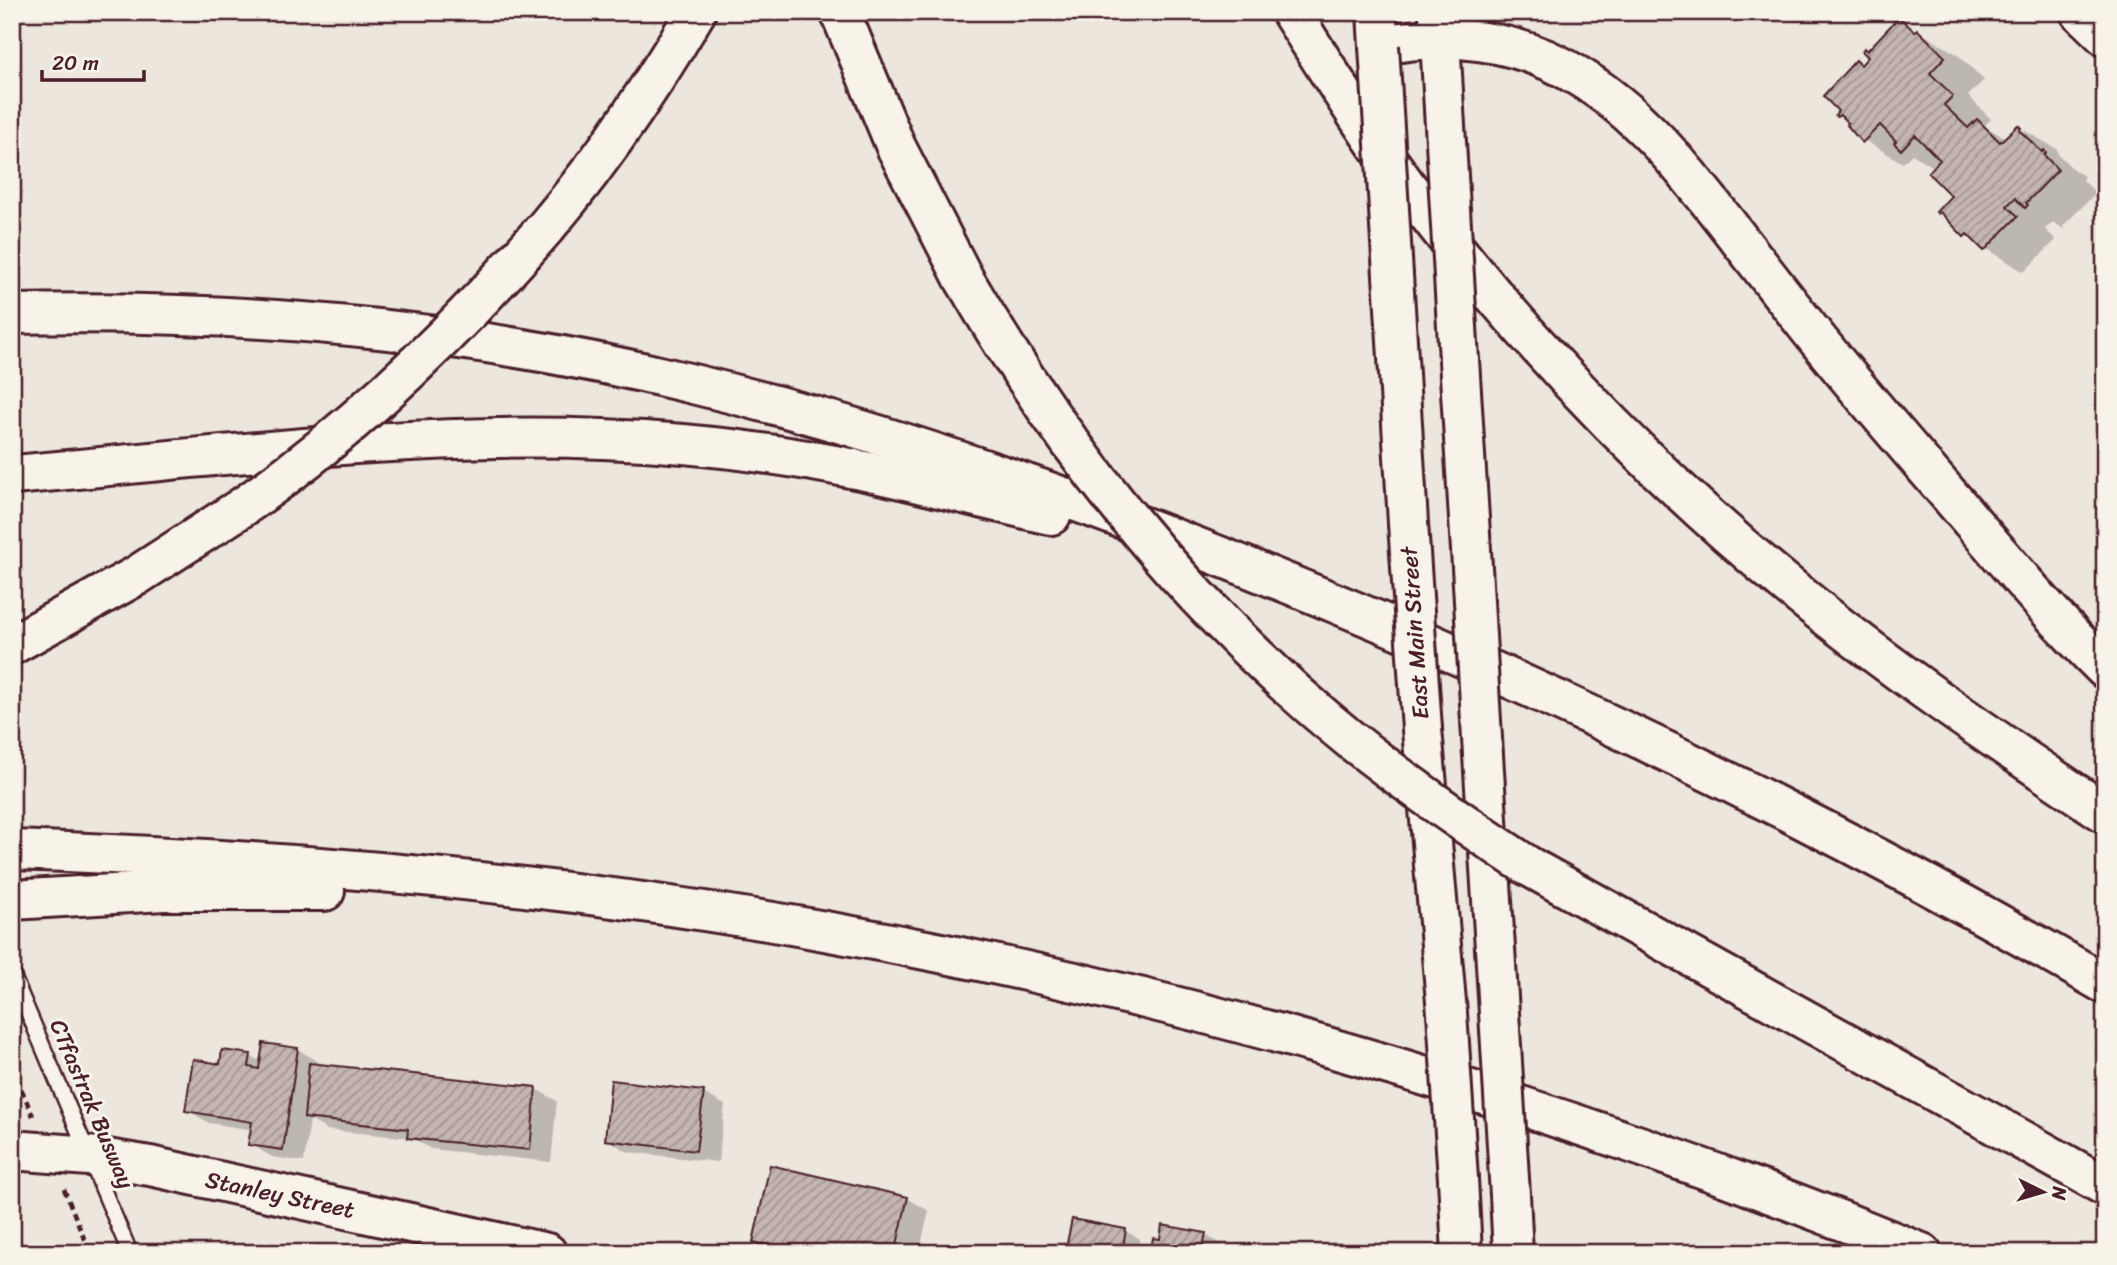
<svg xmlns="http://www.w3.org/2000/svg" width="2117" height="1265" font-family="Sriracha,sans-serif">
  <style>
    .shadow { fill: #0003 }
    .building { fill: url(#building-hatch); stroke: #4a1f2b; stroke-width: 2 }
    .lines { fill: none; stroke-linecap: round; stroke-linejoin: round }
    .service-casing { stroke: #4a1f2b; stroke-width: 19 }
    .secondary-casing { stroke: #4a1f2b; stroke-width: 44 }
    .primary-casing { stroke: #4a1f2b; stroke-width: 44 }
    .motorway-casing { stroke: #4a1f2b; stroke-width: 44 }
    .path { stroke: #4a1f2b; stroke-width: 4.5; stroke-dasharray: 7 5; stroke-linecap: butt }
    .service { stroke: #f7f3e8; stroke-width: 14 }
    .secondary { stroke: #f7f3e8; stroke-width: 38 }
    .primary { stroke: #f7f3e8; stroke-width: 38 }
    .motorway { stroke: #f7f3e8; stroke-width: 38 }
    .secondary-bridge-casing { stroke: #4a1f2b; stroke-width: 44; stroke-linecap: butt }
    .motorway-bridge-casing { stroke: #4a1f2b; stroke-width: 44; stroke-linecap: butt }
    .secondary-bridge { stroke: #f7f3e8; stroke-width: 38 }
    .motorway-bridge { stroke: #f7f3e8; stroke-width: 38 }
    .labels { text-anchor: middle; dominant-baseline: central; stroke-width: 6; stroke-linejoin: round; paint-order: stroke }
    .street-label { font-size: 23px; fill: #4a1f2b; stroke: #f7f3e8 }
  </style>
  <defs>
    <pattern id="building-hatch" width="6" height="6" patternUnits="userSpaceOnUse" patternTransform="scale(1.75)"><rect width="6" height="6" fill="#c4b5b0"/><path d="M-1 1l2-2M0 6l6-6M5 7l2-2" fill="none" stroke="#a1938f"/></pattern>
  </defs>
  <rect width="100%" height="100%" fill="#ece6dd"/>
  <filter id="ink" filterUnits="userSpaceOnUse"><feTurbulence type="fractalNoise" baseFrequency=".0143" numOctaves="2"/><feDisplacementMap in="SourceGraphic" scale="14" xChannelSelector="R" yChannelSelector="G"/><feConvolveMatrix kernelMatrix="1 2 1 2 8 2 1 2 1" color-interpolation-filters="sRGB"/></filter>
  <g filter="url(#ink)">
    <g class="shadow">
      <path d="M1899,20L1957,54L1984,80L1968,96L1991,119L1984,126L2006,138L2018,127L2057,149L2058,154L2074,170L2084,176L2082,179L2096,193L2063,226L2065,230L2053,222L2045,229L2056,240L2024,272L1965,235L1954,196L1935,168L1912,154L1903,163L1864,140L1847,121L1837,115L1856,62L1863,66Z"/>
      <path d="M297,1049L319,1062L318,1066L536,1089L557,1101L551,1162L431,1149L412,1138L327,1130L310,1120L304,1162L272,1157L250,1144L253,1130L209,1123L187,1110L221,1066L250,1056L262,1062Z"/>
      <path d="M703,1093L725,1105L718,1162L628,1152L606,1139Z"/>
      <path d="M907,1198L929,1211L919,1253H775L755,1241Z"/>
      <path d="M1125,1231L1140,1239L1137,1253H1067Z"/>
      <path d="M1205,1235L1227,1247L1226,1253H1152Z"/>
    </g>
    <g class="building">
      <path d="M1899,17L1915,32L1917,29L1945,57L1930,73L1953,96L1944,105L1968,128L1977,119L2000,142L2018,125L2021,128L2019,130L2042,152L2044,150L2046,153L2044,155L2058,170L2026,203L2028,205L2025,208L2015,198L2007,206L2018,216L1984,251L1967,234L1964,237L1940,212L1938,214L1936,212L1951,196L1928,173L1940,160L1915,135L1901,150L1894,143L1896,141L1880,125L1862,143L1847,125L1848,123L1840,115L1837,117L1835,115L1838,111L1823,96L1856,60L1861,65L1868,57L1862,51L1864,48L1867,51Z"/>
      <path d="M263,1043L298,1048L283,1150L248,1145L252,1122L185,1111L193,1059L220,1064L222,1050L251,1054L249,1067L259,1069Z"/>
      <path d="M309,1063L536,1087L530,1150L407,1138L408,1129L304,1118Z"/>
      <path d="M611,1080L704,1091L696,1151L605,1140Z"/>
      <path d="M770,1165L908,1197L895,1253H800L753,1242Z"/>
      <path d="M1072,1219L1126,1229L1122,1253H1065Z"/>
      <path d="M1162,1225L1206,1233L1203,1247L1209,1248L1208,1253H1150L1153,1238L1160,1239Z"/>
    </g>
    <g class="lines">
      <g class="service-casing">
        <path id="service" d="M12,974L130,1253"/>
      </g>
      <g class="secondary-casing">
        <g id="secondary">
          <path d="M2080,12L2105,36"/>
          <path d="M1440,39L1444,109"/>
          <path d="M1393,275L1408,523"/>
          <path d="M1459,360L1471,550"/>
          <path d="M1422,729L1447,1013"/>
          <path d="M1483,755L1500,1029"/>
          <path d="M12,1150L89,1156L150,1166L547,1253"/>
          <path d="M1458,1179L1462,1253"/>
          <path d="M1510,1195L1513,1253"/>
        </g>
      </g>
      <g class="primary-casing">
        <g id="primary">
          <path d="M1377,12L1379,46"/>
          <path d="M1439,12L1440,39"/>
        </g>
      </g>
      <g class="motorway-casing">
        <g id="motorway">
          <path d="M840,12L896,147L964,279"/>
          <path d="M1291,12C1332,77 1373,143 1420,204C1527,343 1650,472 1785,583C1887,667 1995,740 2105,813"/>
          <path d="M1379,46C1447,31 1518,39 1578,76C1638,112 1682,166 1724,220C1751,255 1779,290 1806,325C1854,386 1905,444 1956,503C2004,559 2052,617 2105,669"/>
          <path d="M525,251C591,178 646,97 696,12"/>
          <path d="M12,314C239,309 468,329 689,383C906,435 1117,513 1323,598C1593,709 1853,838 2105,984"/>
          <path d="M12,475C208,458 406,431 603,439C691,442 779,453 865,471C927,484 989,501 1051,515"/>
          <path d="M12,645L136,576L244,506"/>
          <path d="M12,850C288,859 564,883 836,933C1209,1000 1572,1110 1922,1253"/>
          <path d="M1528,866L2105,1186"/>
          <path d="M12,900L164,891H325"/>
        </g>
      </g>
      <g class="path">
        <path d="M12,1067L33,1116"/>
        <path d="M64,1189L90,1253"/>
      </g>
      <use href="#service" class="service"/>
      <use href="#secondary" class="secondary"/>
      <use href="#primary" class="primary"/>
      <use href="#motorway" class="motorway"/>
      <g class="secondary-bridge-casing">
        <g id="secondary-bridge">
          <path d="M1379,46L1393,275"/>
          <path d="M1444,109L1459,360"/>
          <path d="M1408,523L1422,729"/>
          <path d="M1471,550L1483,755"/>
          <path d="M1447,1013L1458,1179"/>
          <path d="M1500,1029L1510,1195"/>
        </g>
      </g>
      <g class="motorway-bridge-casing">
        <g id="motorway-bridge">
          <path d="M964,279C1065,453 1194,613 1351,740C1408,785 1467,826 1528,866"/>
          <path d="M244,506C348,434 441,345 525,251"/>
        </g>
      </g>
      <use href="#secondary-bridge" class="secondary-bridge"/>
      <use href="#motorway-bridge" class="motorway-bridge"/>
    </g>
  </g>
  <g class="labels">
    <g class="street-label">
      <text transform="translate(1415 633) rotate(-94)">East Main Street</text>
      <text transform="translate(92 1104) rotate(67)">CTfastrak Busway</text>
      <text transform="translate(280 1195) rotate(12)">Stanley Street</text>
    </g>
  </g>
  <rect width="2117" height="1265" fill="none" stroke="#f7f3e8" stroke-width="42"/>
  <rect x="21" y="21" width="2075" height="1223" fill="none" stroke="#4a1f2b" stroke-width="2.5" filter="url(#ink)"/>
  <g transform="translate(2043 1192) rotate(95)" stroke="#f7f3e8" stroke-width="5" paint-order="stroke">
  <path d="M0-5L12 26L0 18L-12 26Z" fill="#4a1f2b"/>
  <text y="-10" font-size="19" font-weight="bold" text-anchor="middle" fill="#4a1f2b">N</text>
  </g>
  <path d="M42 70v10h102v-10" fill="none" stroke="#4a1f2b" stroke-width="3.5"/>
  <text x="52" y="70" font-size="21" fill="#4a1f2b" stroke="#f7f3e8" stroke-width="5" paint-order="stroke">20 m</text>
</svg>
